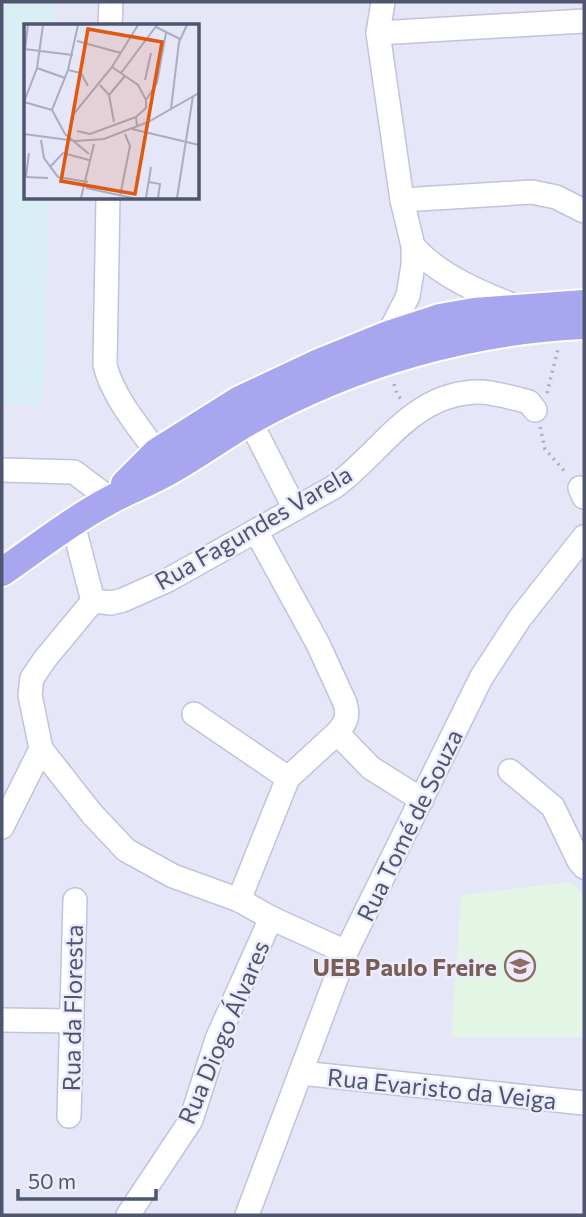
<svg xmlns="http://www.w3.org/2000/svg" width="586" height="1217" font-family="Commissioner,sans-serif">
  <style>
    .education { fill: #e3f5e4 }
    .medical { fill: #daeef6 }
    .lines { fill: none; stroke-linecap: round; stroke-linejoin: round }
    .minor-casing { stroke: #c0c3da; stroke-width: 26 }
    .major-casing { stroke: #fff; stroke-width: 32 }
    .path { stroke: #a4add0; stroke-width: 3.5; stroke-dasharray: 2 5; stroke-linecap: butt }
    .minor { stroke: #fff; stroke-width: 23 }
    .major { stroke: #a9a6f0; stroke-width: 28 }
    .labels { text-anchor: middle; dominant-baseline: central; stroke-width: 5; stroke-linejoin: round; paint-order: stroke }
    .street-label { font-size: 24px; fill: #4e566f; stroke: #ececfd }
    .education-label { font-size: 24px; font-weight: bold; fill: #785e54; stroke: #ececfd; text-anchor: end }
    .inset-road { fill: none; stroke: #a9acc2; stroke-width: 2 }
    .view { fill: #e05911; fill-opacity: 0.15; stroke: #e05911; stroke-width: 3.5 }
    .inset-edge { fill: none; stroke: #4e566f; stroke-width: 3.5 }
  </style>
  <rect width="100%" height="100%" fill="#e6e6f9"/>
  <path class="education" d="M570,882L584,896V1037H451L461,895Z"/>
  <path class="medical" d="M2,2H55L54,26H26V198H49L43,405L2,404Z"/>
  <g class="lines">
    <g class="minor-casing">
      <g id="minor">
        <path d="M383,2L378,33L402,200L413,246V265L408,296L388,335"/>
        <path d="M110,26L111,2"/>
        <path d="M378,33L584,21"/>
        <path d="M108,198L105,365C112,395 139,428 157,452"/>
        <path d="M402,200L532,192L556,197L584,211"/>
        <path d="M413,246C440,277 484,294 522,309"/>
        <path d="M250,421L295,509"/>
        <path d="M2,470L74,472L110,499"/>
        <path d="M580,488L584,497"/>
        <path d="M73,524L93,601L45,659L32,678L30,695L41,749L92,814L126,850L173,876L239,900L271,918L346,952"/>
        <path d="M256,531L318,644L345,703C349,717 346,722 337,733L371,768L422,800"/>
        <path d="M93,601L111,603L123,600L168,580L334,487C383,451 413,391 481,392C497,393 514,398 529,402L535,410"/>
        <path d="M194,714L288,778"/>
        <path d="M510,771L553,807L579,861L584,867"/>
        <path d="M2,827L41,749"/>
        <path d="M239,900L288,778L337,733"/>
        <path d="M2,1020L72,1021"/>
        <path d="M301,1073L584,1103"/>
        <path d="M69,1116L75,900"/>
        <path d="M128,1215L191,1120L217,1039L271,918"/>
        <path d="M247,1215L346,952L481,678L520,618L584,537"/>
      </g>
    </g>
    <g class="major-casing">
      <g id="major">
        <path d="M125,484L157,452L238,401L319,363L388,335L440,318L474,312L584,304"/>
        <path d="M2,572C38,547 74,519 112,499C133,488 154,480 174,468C200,453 225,435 251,420C353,364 467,330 584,325"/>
      </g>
    </g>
    <g class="path">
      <path d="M394,384L397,394L403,402"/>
      <path d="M547,393L558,349"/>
      <path d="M540,427L545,449L567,474"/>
    </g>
    <use href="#minor" class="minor"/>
    <use href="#major" class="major"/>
  </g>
  <defs>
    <g id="school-ring" transform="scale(1.575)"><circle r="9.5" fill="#ececfd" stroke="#8d6e63" stroke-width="1.5"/><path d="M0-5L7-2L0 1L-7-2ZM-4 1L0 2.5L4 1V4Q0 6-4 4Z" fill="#8d6e63"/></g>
  </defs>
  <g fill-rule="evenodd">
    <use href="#school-ring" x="520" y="966"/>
  </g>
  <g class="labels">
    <g class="street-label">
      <text transform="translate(253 527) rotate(-30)">Rua Fagundes Varela</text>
      <text transform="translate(409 825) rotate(-64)">Rua Tomé de Souza</text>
      <text transform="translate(72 1008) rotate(-89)">Rua da Floresta</text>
      <text transform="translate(223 1032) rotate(-67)">Rua Diogo Álvares</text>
      <text transform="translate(442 1088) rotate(6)">Rua Evaristo da Veiga</text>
    </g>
    <g class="education-label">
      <text x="497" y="966">UEB Paulo Freire</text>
    </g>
  </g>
  <g transform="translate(24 24)">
    <rect width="175" height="175" fill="#e6e6f9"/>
    <path class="inset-road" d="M54,1L44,46L28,86L41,110L65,130M132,3L156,15M53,17L97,29M0,25L49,31M1,25L4,1M88,43L114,61L122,76V84L112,93L113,102M13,44L41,54M44,46L57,49L64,62M97,49L133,1M121,56L127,29M76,61L85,71L90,98M85,71L101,52M122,76L133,59L142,9M0,78L13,44L19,1M0,78L28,86M147,85L155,18L163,1M49,96L48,92L88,43L114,1M108,105L175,121M53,107L66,110L112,93M0,110L52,117L80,115L124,98L175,69M17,116L20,134L34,153L64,158M26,143L39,129L65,136M2,152L5,129M0,153L24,154M125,158L136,160L134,174M62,164L109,174M96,172L106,122L101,110M57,174L70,120M122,174L127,143M153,174L169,72"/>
    <path class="view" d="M64,5L138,18L111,170L37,157Z"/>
    <rect width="175" height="175" class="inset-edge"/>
  </g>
  <rect width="586" height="1217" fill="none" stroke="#4e566f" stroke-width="7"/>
  <path d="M18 1189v10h138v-10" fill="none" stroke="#4e566f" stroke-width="3.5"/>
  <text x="28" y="1189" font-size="21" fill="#4e566f" stroke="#ececfd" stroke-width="5" paint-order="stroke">50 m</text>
</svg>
